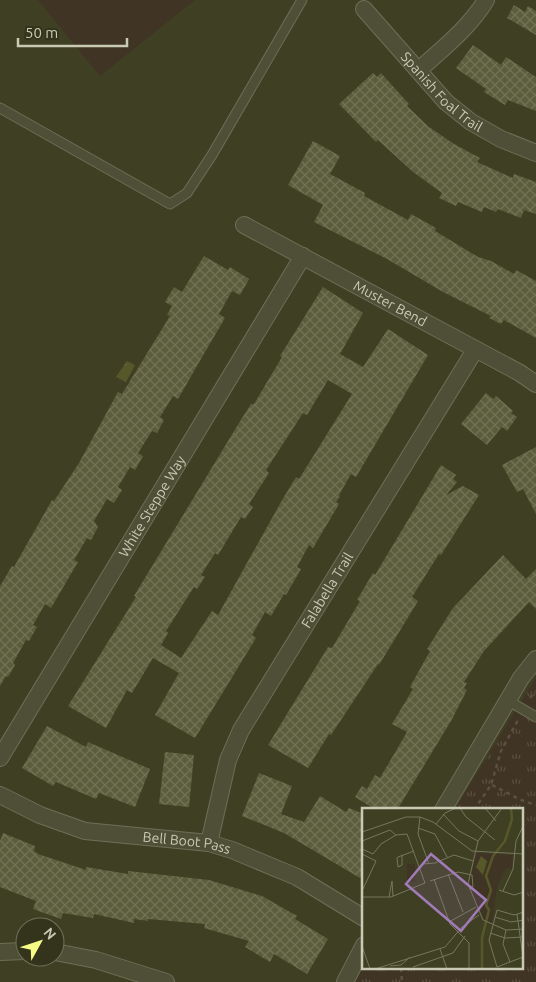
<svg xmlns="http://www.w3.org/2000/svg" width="536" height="982" font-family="Ubuntu,sans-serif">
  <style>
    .grass { fill: url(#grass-tufts) }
    .pitch { fill: #403425 }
    .water { fill: url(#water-ripples) }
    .building { fill: url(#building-cross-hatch); fill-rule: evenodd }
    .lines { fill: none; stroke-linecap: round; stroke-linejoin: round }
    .service-casing { stroke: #6f6f58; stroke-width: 11 }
    .minor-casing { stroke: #6f6f58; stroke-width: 18 }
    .path { stroke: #5d5043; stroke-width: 2.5; stroke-dasharray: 4 4; stroke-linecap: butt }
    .service { stroke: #4f4f37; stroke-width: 9 }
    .minor { stroke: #4f4f37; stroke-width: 16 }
    .labels { text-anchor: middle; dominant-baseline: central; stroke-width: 4.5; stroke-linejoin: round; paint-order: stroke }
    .street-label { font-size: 14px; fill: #c9cab3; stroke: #34341c }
    .inset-river { fill: none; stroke: #57582a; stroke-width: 2.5 }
    .inset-road { fill: none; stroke: #76775d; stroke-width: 1 }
    .view { fill: #a27bb9; fill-opacity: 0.15; stroke: #a27bb9; stroke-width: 2.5 }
    .inset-edge { fill: none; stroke: #c9cab3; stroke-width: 2.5 }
  </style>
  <defs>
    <pattern id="grass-tufts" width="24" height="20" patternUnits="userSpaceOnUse" patternTransform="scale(1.25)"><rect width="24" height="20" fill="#403425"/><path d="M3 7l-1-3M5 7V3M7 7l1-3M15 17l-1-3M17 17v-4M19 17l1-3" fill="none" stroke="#5a5042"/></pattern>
    <pattern id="water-ripples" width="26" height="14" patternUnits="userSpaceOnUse" patternTransform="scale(1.25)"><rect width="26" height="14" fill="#57582a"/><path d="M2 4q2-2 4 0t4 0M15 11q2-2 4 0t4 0" fill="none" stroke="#6e6f46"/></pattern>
    <pattern id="building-cross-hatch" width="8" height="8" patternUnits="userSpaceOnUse" patternTransform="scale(1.25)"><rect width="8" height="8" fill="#5c5d3c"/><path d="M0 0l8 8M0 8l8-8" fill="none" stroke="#727356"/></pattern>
  </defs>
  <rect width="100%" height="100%" fill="#3f3f23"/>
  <path class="grass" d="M536,677V982H355L363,967L522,968V810L455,809Z"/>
  <path class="pitch" d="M38,0H195L100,76Z"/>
  <path class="water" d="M127,361L135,365L126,382L116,377Z"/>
  <g class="building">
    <path d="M514,5L525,12L528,6L536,11V35L507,18Z"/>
    <path d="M473,45L501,65L506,57L536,77V111L508,100L505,105L484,92L486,89L456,68Z"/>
    <path d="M373,73L377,77L381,73L409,104L407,106L429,127L454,144L480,158L477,162L513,178L514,174L536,182V214L524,210L521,218L498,209L496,212L484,207L482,212L458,202L456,206L439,198L442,193L413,172L378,140L376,142L339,104Z"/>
    <path d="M313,141L340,156L330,174L365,193L364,196L408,220L411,214L436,228L435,231L478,257L491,261L514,274L516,270L536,281V338L504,320L501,324L489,318L491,316L443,292L387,259L314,222L323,205L288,185Z"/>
    <path d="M204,256L228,270L230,267L249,279L240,295L232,291L219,314L225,318L205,352L178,399L173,396L160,417L164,420L157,433L152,431L138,453L143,456L135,470L130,467L118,487L122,490L114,503L107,499L94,521L98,527L91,540L87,538L74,560L78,562L51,608L45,604L33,625L37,627L29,641L26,640L13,663L15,665L8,677L6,676L0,686V586L12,566L14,567L52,500L54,501L79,463L118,392L122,394L170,316L167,315L172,306L165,302L174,287L182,292Z"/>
    <path d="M323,287L363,313L340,354L363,367L388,329L428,355L356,477L351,474L339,495L340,496L336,502L339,504L313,548L309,545L297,567L301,569L286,595L284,594L271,616L265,612L252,635L256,638L195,738L155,715L179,673L153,658L132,693L127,690L106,728L68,706L136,597L134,596L239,423L251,404H254L282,357L280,356ZM328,380L352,394L299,479L296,477L281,502L218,615L212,611L181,658L161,645L168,633L166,631L194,587L197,589L205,577L201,575L215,553L218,555L241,517L245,519L253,507L249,504L269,473L266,470L303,413L307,415Z"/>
    <path d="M486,393L493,399L496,396L513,411L511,413L517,417L507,431L502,427L487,445L461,424Z"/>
    <path d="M536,447V514L523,489L517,492L502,465Z"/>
    <path d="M441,465L456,475L453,479L457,482L446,495L463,486L479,495L441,555L439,554L412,597L418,601L379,665L378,664L331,735L329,734L308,768L268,745L328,647L332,648L360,601L357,600L373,573L375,575Z"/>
    <path d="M503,555L526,579L536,569V609L529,602L484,651L464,682L467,683L464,688L467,690L451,721L397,810H376L355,797L362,786L367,789L375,775L380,778L407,732L392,724L413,689L410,687L430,651L427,649L453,608Z"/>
    <path d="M47,726L86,747L88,742L150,769L135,807L99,793L96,799L56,782L53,786L22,768Z"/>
    <path d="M165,752L194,755L189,807L159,804Z"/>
    <path d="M259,773L292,786L281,814L304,822L320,796L346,812L349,808L364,814V872L360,878L284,833L242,816Z"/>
    <path d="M3,833L35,846L34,851L38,854L86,870V867L128,874V871L209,880L262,896L297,916L295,919L328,939L307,974L274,954L270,962L245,947L249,941L204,928L205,924L148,919V921L134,919V923L94,914L93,918L63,913L61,919L33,909L36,901L0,887V841Z"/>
  </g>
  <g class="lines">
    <g class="service-casing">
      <g id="service">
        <path d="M0,108L170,204L187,193L212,155L302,0"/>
        <path d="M507,700L536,717"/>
      </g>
    </g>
    <g class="minor-casing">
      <g id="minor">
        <path id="s1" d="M364,9L446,102L471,122L501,139L536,153"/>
        <path d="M419,70C443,48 469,28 486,0"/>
        <path id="s2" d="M244,225L520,373L536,384"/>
        <path id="s3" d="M0,758L303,256"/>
        <path id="s4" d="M0,795L40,815L85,831L209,843L232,850L297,877L364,918"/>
        <path d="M443,810L521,678L536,659"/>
        <path id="s5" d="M209,843L228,760L241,730L475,350"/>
        <path d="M0,952L25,951"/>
        <path d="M55,952L96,960L166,982"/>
        <path d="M345,982L364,945"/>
      </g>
    </g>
    <g class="path">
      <path d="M530,698L536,691"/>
      <path d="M492,785L521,800L536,805"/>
      <path d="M474,810L491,785L501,751L518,720"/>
      <path d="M401,968L402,982"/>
    </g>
    <use href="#service" class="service"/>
    <use href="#minor" class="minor"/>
  </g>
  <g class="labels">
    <g class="street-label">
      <text stroke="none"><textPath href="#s1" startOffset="114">Spanish Foal Trail</textPath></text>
      <text stroke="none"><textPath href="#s2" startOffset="166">Muster Bend</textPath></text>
      <text stroke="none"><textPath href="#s3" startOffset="294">White Steppe Way</textPath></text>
      <text stroke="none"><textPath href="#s5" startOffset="282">Falabella Trail</textPath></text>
      <text stroke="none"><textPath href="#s4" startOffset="195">Bell Boot Pass</textPath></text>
    </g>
  </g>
  <g transform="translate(362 808)">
    <rect width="161" height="161" fill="#3f3f23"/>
    <path d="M114,45L151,47L150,61L144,60L135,79L130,115L122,111L107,78Z" fill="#403425"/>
    <path d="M45,56H53V74H45Z" fill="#403425"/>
    <path d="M119,48L125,53L121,67L114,59Z" fill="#57582a"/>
    <path class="inset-river" d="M120,161V130L127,102L124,97L129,82L124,68L131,48L143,33L150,11L149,0"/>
    <path class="inset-road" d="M98,0L104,9L133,32M123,0L134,13M140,0L116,33L106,76L121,112L144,122L162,121M81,6L97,23L116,33M58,9L56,26L67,56M74,16L83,5L94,0M56,20L73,26L85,49M0,24L44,9H58L71,14L110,43L162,46M0,33L28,22L34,27L45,26L63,75L29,89H1M0,41L11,46L19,36L34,27M0,46L14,53L1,81M40,47V57L36,59L35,50L36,49L52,43M61,56L73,55L92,47L111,53M86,66L101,104M72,71L88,116L107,135V161M68,73L96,64L110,67L111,79L107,81M137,82L152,87L162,84M141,83L151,61L154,33L162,16M27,89L30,73L31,88M155,106L161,149L135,159L127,132L135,102L152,107L162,104M133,109L149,114L162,112M87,114L114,99M144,122L141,136L148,154M128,125L143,130L162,129M0,138L8,161M78,141L85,161M28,158L39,157L48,149M51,159L91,145L103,128M13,161L83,139L100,119L117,107"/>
    <path class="view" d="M69,46L124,92L99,123L44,76Z"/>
    <rect width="161" height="161" class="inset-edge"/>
  </g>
  <g transform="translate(40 942) rotate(50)"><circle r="24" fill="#34341c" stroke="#707058"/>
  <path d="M0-4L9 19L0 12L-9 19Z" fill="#f7fc86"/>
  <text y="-8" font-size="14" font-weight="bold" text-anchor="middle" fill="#c9cab3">N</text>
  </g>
  <path d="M18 38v8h109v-8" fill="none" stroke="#c9cab3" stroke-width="2.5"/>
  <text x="25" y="38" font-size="15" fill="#c9cab3" stroke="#34341c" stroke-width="4" paint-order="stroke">50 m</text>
</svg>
